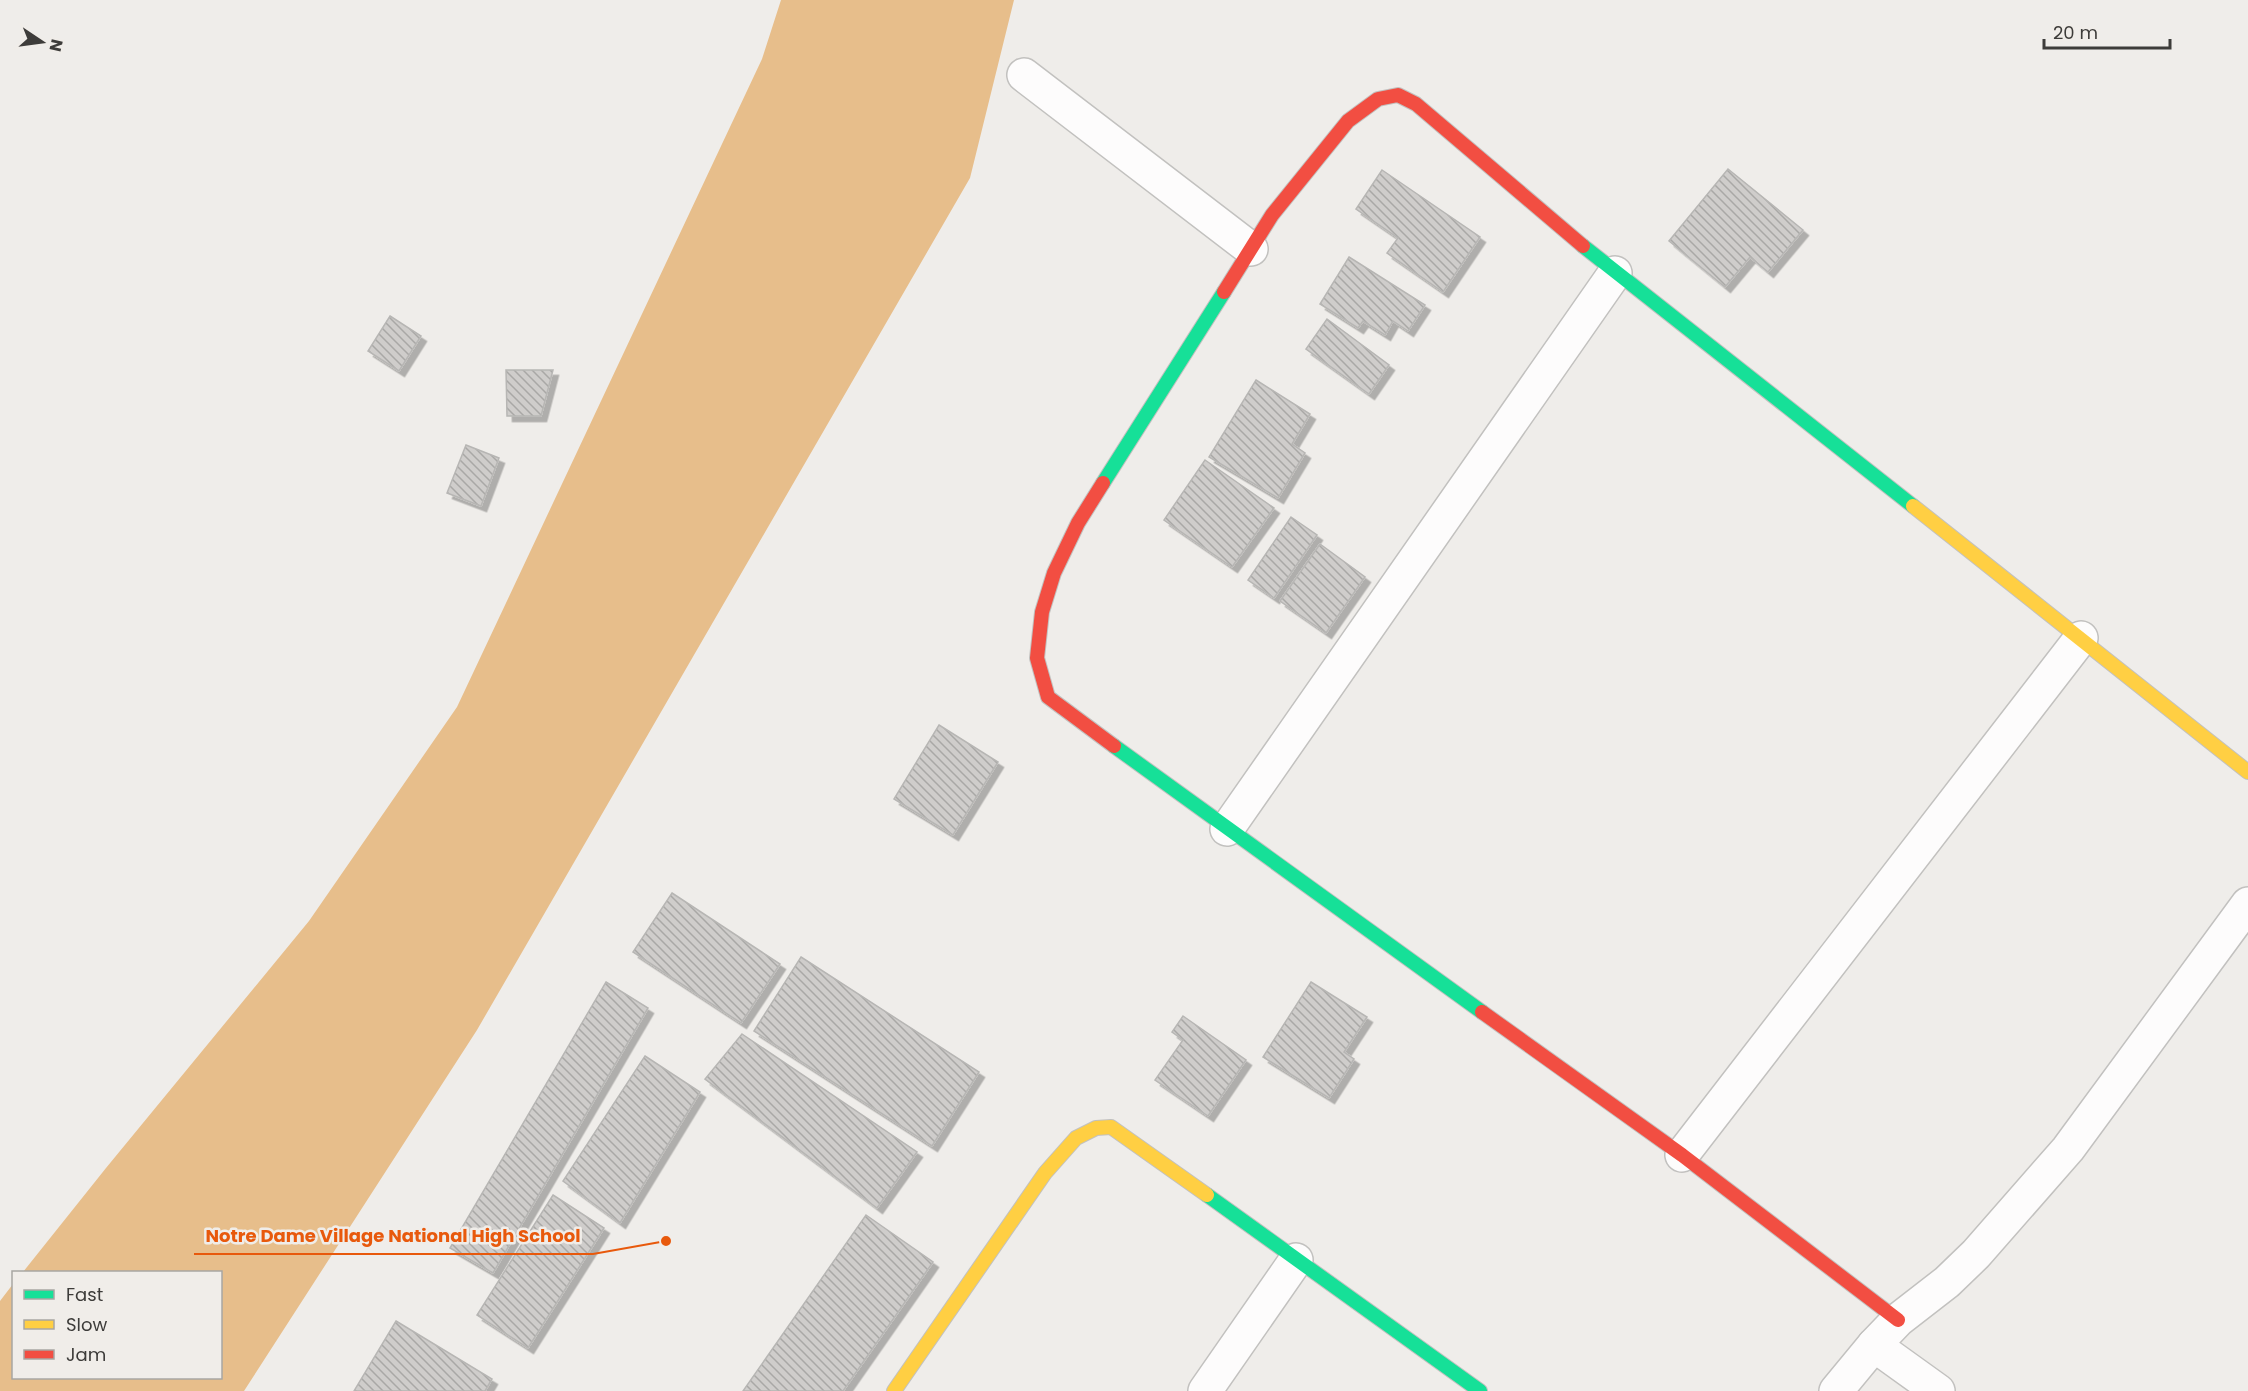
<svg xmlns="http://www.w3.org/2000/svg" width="2248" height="1391" font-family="Poppins,sans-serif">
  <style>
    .water { fill: #e7be8b }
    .building { fill: url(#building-back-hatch); stroke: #b7b6b4; stroke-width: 1.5; filter: url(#shadow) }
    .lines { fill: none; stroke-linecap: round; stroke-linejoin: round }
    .street-casing { stroke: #c2c1bf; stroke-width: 36 }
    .fast-casing { stroke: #c2c1bf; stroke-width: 16 }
    .slow-casing { stroke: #c2c1bf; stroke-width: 16 }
    .jam-casing { stroke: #c2c1bf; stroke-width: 16 }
    .street { stroke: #fdfcfc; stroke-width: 33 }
    .fast { stroke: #16e098; stroke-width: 14 }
    .slow { stroke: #ffcf43; stroke-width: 14 }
    .jam { stroke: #f24e42; stroke-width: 14 }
    .leader { fill: none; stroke: #e8590c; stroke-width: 2 }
    .callout-dot { fill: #e8590c; stroke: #f0ede9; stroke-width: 2 }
    .callout-label { font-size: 18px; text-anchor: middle; font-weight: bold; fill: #e8590c; stroke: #f0ede9; stroke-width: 5; stroke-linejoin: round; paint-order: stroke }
  </style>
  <defs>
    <pattern id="building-back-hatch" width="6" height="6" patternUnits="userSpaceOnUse" patternTransform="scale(1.5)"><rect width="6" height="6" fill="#cfcdcb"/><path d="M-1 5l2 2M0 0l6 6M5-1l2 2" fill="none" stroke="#a9a8a6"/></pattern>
    <filter id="shadow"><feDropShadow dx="5.5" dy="5.5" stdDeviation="0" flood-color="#0004"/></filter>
  </defs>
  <rect width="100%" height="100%" fill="#efedea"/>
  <path class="water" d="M781,0H1014L970,178L477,1030L244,1391H0V1301L13,1284L14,1378H220V1272H23L106,1168L309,921L457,707L762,59Z"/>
  <g class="building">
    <path d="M1728,169L1803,230L1768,272L1750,257L1725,287L1669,241Z"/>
    <path d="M1382,170L1480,237L1443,292L1387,253L1398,238L1356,209Z"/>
    <path d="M1349,257L1425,305L1408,331L1393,321L1385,335L1363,321L1358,328L1320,304Z"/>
    <path d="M390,316L421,336L399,371L368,351Z"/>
    <path d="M1327,319L1389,365L1369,394L1306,349Z"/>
    <path d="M506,370H553L541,416H507Z"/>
    <path d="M1256,380L1310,414L1292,444L1305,453L1278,498L1209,457Z"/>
    <path d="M466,445L499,458L481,506L447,493Z"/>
    <path d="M1205,460L1274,508L1232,567L1164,520Z"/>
    <path d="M1291,517L1317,535L1274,598L1248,580Z"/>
    <path d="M1320,544L1365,577L1326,633L1280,601Z"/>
    <path d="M939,725L998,762L953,835L894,799Z"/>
    <path d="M672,893L780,964L741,1023L633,952Z"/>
    <path d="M801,957L979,1072L932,1146L754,1031Z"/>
    <path d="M606,982L648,1008L493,1273L450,1248Z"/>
    <path d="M1311,982L1367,1017L1344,1052L1354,1059L1329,1098L1263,1057Z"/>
    <path d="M1183,1016L1246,1060L1208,1116L1155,1080L1183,1040L1172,1032Z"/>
    <path d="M742,1034L917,1152L877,1208L705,1079Z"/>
    <path d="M645,1056L700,1092L620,1223L563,1181Z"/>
    <path d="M553,1195L604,1228L528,1348L477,1315Z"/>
    <path d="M866,1215L933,1262L843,1391H743Z"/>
    <path d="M396,1321L492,1379L485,1391H354Z"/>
  </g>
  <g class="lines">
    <g class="street-casing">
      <g id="street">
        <path d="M1024,75L1251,249"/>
        <path d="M1227,829L1615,273"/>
        <path d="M1682,1155L2081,638"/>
        <path d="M1874,1345L1938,1391"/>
        <path d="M1205,1391L1296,1260"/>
        <path d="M1836,1391L1874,1345L1898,1320L1947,1282L1976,1254L2068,1149L2248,904"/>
      </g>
    </g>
    <g class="fast-casing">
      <g id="fast">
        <path d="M1583,246L1913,506"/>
        <path d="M1103,483L1224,292"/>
        <path d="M1114,746L1482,1012"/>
        <path d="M1207,1195L1480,1391"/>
      </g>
    </g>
    <g class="slow-casing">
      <g id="slow">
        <path d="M1913,506L2248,772"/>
        <path d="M894,1391L1045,1173L1076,1138L1096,1128L1111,1127L1207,1195"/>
      </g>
    </g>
    <g class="jam-casing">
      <g id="jam">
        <path d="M1224,292L1272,215L1348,121L1378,99L1398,95L1416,104L1583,246"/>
        <path d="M1103,483L1078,523L1054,573L1042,612L1037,658L1048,697L1114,746"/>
        <path d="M1482,1012L1682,1155L1898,1320"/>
      </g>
    </g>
    <use href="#street" class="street"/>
    <use href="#fast" class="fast"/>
    <use href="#slow" class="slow"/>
    <use href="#jam" class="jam"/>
  </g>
  <path class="leader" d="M666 1241L593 1254H194"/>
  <circle class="callout-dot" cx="666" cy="1241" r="6"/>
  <g class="callout-label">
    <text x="393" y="1242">Notre Dame Village National High School</text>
  </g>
  <rect x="12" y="1271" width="210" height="108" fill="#f0ede9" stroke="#a8a6a3" stroke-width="1.5"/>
  <rect x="24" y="1290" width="30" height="9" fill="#16e098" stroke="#a8a6a3" stroke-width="1.5"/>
  <text x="66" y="1301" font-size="18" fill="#3d3c3a">Fast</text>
  <rect x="24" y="1320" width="30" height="9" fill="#ffcf43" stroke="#a8a6a3" stroke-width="1.5"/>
  <text x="66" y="1331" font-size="18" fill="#3d3c3a">Slow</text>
  <rect x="24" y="1350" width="30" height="9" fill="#f24e42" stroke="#a8a6a3" stroke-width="1.5"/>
  <text x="66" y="1361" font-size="18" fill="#3d3c3a">Jam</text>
  <g transform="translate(42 42) rotate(103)" stroke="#f0ede9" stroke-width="4.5" paint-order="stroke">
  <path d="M0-4.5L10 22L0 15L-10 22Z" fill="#3d3c3a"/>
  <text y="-9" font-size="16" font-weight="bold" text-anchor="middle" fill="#3d3c3a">N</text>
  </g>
  <path d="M2044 39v9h126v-9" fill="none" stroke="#3d3c3a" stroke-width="3"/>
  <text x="2053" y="39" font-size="18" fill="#3d3c3a" stroke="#f0ede9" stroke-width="4.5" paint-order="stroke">20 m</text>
</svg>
